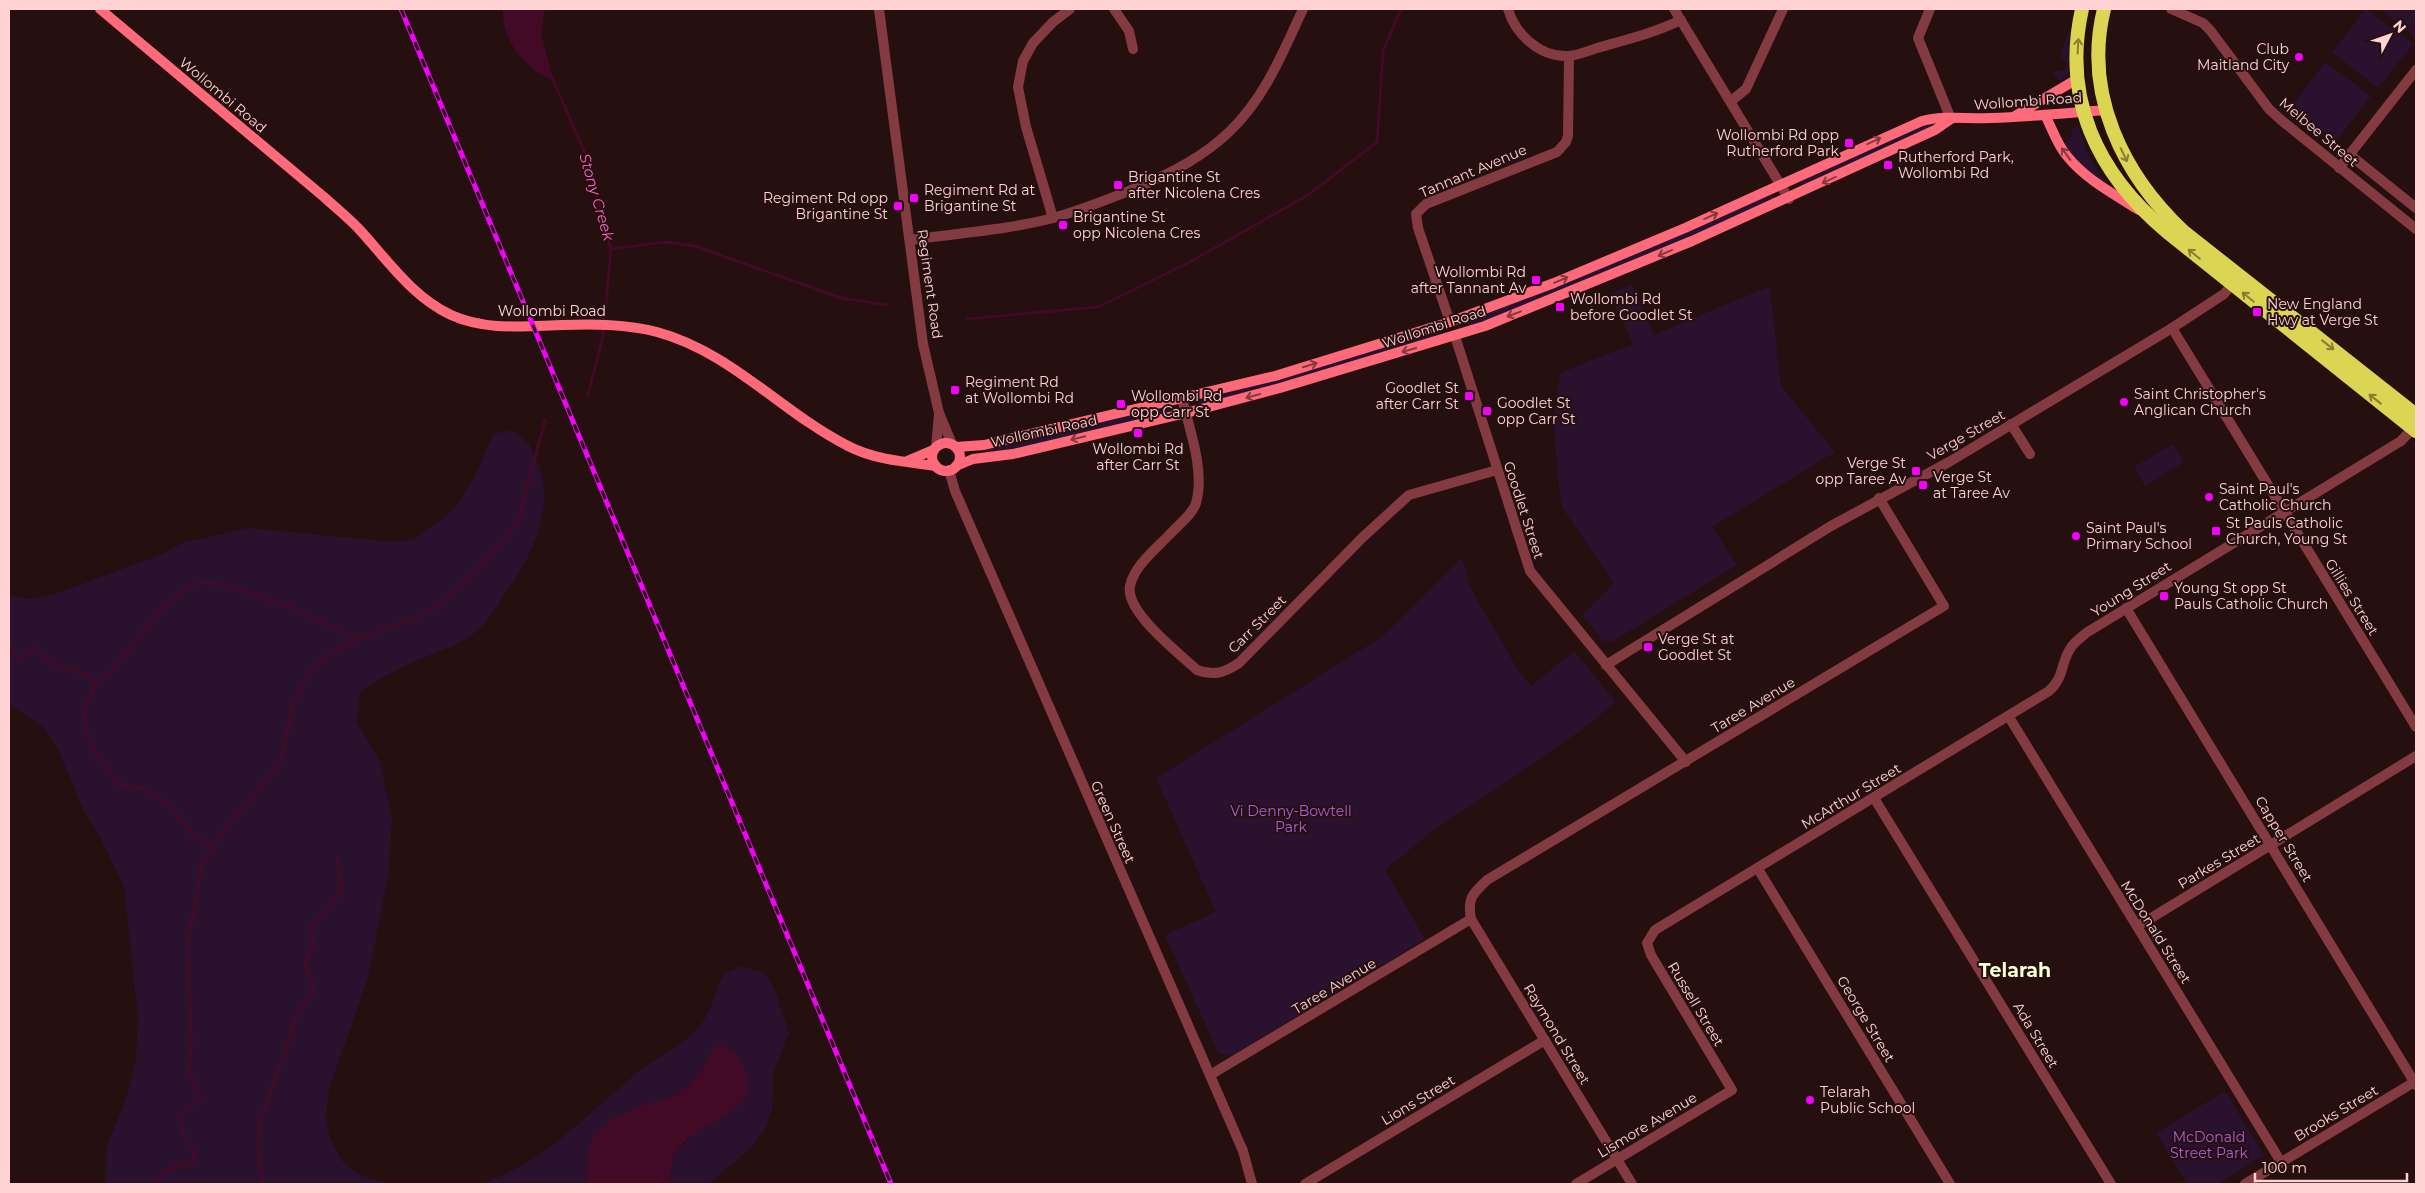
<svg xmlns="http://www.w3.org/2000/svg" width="2425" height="1193" font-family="Montserrat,sans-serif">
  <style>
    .green { fill: #2a122f }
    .water { fill: #420a26 }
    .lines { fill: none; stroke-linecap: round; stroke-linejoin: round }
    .stream { stroke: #420a26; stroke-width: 3 }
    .minor { stroke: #843a41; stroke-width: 10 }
    .tertiary { stroke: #843a41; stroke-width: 10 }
    .secondary { stroke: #ff6a7a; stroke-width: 10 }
    .trunk { stroke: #dcd554; stroke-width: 14 }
    .rail-casing { stroke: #f401fd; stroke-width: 5 }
    .rail { stroke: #250f0f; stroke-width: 3; stroke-dasharray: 9; stroke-linecap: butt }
    .oneway { stroke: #8a7c35 }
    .oneway2 { stroke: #87383f }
    .poi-dot { fill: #f401fd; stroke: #250f0f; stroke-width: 2 }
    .labels { text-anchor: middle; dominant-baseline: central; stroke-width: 4; stroke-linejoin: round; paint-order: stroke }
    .poi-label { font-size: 14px; fill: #ffd2d3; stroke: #250f0f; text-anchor: start }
    .street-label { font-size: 14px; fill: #ffd2d3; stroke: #250f0f }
    .park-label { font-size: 14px; fill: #ae5edf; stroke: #250f0f }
    .water-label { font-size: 15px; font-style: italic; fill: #ff61cb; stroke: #250f0f }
    .district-label { font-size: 19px; font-weight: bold; fill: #f5ffd4; stroke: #250f0f }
  </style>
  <rect width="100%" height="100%" fill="#250f0f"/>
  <g class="green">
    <path d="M2366,9L2413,44L2378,88L2332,52Z"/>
    <path d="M2379,9H2416V38Z"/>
    <path d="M2070,28L2068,73L2060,82L2053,73L2055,71H2064L2067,64L2060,55Z"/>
    <path d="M2325,62L2371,96L2336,141L2292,106Z"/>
    <path d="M1934,122L1936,125L1802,186L1800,183L1803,179L1908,130Z"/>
    <path d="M2078,126L2087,153L2104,181C2092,177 2069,154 2064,143L2072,136L2071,129Z"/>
    <path d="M1769,195H1773L1775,199L1766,205L1479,324L1469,326L1467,323Z"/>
    <path d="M1632,284L1654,335L1770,286L1781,386L1835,452L1712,527L1737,565L1612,642L1603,641L1582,615L1614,583L1561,506L1553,425L1560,373L1633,344L1610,294Z"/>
    <path d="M1430,332L1433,338L1336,369L1199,405L1198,401L1205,397Z"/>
    <path d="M1166,407L1169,408L1170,412L1011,451L989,454L988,448Z"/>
    <path d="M512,430C517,434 525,439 529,445C562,498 535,552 503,597C494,611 486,625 472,635C458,645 443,650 427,656C404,666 381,677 360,692L357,723L380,762L392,817L389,873L369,974L329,1090L326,1117L330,1138L342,1161L361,1176L394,1184H105L106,1149L127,1096L136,1058L138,1018L124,887L99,835L84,811L58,749L43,727L9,704V595L31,599L52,595L163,554L182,543L248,528L394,542L414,539L440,521L460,501L477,472L493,434Z"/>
    <path d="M2173,444L2184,462L2145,486L2134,467Z"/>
    <path d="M1462,557L1470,587L1518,670L1531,686L1574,651L1616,702L1583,729L1483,798L1441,824L1385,870L1425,939L1231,1056L1218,1053L1165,935L1216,912L1156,778L1383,636Z"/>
    <path d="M742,966L764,973L775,990L789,1033L774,1070L772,1109L765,1129L753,1146L709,1184H671V1162L675,1152L698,1131L735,1107L748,1083L742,1062L706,1061L697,1078L682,1091L663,1100L632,1110L614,1120L589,1152L587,1184H480C531,1168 569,1133 608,1098C620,1088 631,1077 643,1068C661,1056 680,1046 695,1031C711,1016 715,992 724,973Z"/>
    <path d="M2225,1091L2264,1155L2217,1184H2187L2156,1133Z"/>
  </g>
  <g class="water">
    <path d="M503,9H545L541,33L553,80C525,70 501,39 503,9Z"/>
    <path d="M717,1044C730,1047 739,1055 744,1068C747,1076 750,1086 747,1094C738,1114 692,1129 676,1151C669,1160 671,1174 671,1184H587C587,1171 586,1154 591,1142C599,1123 633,1108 651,1103C662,1100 674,1097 683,1090C699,1078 707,1061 717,1044Z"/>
  </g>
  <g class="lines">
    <g class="stream">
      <path d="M550,73L585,153L611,249L603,336L588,395"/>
      <path d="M611,249L665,242L695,246L841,298L887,305"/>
      <path d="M967,319L1098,307L1190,262L1308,195L1377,142L1383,51L1401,9"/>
      <path d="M9,644L18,660L35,648L55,665L84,674L96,684"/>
      <path d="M212,848L193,834L170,807L154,794L145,789L119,784L109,773L92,746L85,726L84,710L96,684L114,668L162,608L190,585L205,582L225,585L288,606L357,639"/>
      <path d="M158,1184C161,1166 179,1166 194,1161V1152L184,1136L180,1116C186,1109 194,1106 201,1098L188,1071L192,1044L187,959L188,939L197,897L201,865L229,822L268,779L280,762L293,706L302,685L315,666L331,653L358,639L407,621L437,606L469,578L518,522L545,420"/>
      <path d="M263,1184L258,1146L261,1118L288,1044L296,1016L313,992L312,982L305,963L313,945L312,925L338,895L342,887L337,858"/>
    </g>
    <g class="minor">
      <path d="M1114,9L1129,31L1133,49"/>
      <path d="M1508,9C1515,34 1540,57 1567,56C1577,56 1588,51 1597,48C1625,40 1654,33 1681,20"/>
      <path d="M1674,9L1789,199"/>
      <path d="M1930,9L1918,38L1951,119"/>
      <path d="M2171,9L2203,23L2210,30L2269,109L2281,120L2416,229"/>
      <path d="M1731,101L1746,89L1783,9"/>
      <path d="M2350,155L2416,208"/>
      <path d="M2339,168L2416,70"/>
      <path d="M1053,218L1026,127L1018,87L1023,61L1033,43L1053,22L1070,9"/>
      <path d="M1450,322L1418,228L1416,214L1426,204L1557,152L1566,142L1568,136L1569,57"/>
      <path d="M2172,328L2416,727"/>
      <path d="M1455,336L1530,571L1686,762"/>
      <path d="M1182,399C1190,430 1205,472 1196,503C1193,514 1177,526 1169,535C1156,549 1134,566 1130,586C1125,612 1179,653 1197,670C1214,676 1224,673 1239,663L1363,537L1409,495L1497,470"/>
      <path d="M2011,424L2030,454"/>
      <path d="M2126,608L2416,1085"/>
      <path d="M1606,665L1831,526L1949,462L2172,328L2224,294L2232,284"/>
      <path d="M2009,717L2281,1162"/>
      <path d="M1874,798L2111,1184"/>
      <path d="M1758,869L1950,1184"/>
      <path d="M2138,926L2416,756"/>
      <path d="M1210,1075L1471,919"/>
      <path d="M1305,1184L1545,1040"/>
      <path d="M1576,1184L1732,1090L1651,955L1647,943L1655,930L2049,691C2065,677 2060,662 2072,646C2076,641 2082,637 2086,633L2401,441L2416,425"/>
      <path d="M1632,1184L1471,919C1467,897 1473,894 1487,880L1944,606L1879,498"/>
      <path d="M2245,1184L2416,1081"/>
    </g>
    <g class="tertiary">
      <path d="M879,9L923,344L939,413L952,444"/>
      <path d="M910,240C957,233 1007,230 1053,218C1082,210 1111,198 1139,187C1171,173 1203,157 1229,132C1265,98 1283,52 1303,9"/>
      <path d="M936,447L939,414"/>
      <path d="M949,470L955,491L1243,1151L1252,1184"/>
    </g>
    <g class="secondary">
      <path d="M100,9L324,197C335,207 347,217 358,228C387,259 411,296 451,315C486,331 525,326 563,325C594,324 626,324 657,332C731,352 781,412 848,446C875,460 906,462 936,466"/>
      <path d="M2045,115C2052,128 2057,145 2067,156C2085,179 2115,195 2139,210"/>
      <path d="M2015,116L2077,79"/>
      <circle cx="946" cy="457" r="14"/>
      <path d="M956,447L984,445L1275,376L1450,322L1554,283L1685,228L1922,121C1943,115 1968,119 1991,118C2029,117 2067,113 2106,110"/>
      <path d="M907,461L933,450"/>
      <path d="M956,466L973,459L1013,454L1186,413L1280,388L1485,326L1692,241L1935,130L1951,119"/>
    </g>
    <g class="trunk">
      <path d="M2082,9C2062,99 2097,173 2166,231L2416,431"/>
      <path d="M2104,9C2083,94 2123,175 2184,232L2416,415"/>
    </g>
    <g class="rail-casing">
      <path id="rail" d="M401,9L891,1184"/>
    </g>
    <use href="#rail" class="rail"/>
  </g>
  <defs><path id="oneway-shaft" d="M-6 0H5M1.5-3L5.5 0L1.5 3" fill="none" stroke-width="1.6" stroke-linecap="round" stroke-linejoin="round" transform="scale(1.25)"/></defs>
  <g class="oneway">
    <use href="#oneway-shaft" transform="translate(2078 46) rotate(-87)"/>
    <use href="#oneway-shaft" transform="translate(2124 155) rotate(64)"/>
    <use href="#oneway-shaft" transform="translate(2194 254) rotate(-141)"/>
    <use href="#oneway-shaft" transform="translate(2248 297) rotate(-141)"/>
    <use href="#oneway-shaft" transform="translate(2328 345) rotate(38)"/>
    <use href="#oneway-shaft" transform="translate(2375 399) rotate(-142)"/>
  </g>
  <g class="oneway2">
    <use href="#oneway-shaft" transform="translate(1874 141) rotate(-25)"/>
    <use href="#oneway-shaft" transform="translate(2066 154) rotate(-126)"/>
    <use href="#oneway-shaft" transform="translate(1829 180) rotate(155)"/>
    <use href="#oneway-shaft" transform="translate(1711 216) rotate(-24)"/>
    <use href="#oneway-shaft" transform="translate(1665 253) rotate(157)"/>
    <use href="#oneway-shaft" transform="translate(1561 280) rotate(-23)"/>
    <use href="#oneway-shaft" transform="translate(1514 314) rotate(159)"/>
    <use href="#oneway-shaft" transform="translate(1409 350) rotate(164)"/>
    <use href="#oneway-shaft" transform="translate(1310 365) rotate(-17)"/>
    <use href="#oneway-shaft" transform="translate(1253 396) rotate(165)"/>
    <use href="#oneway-shaft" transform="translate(1078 438) rotate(167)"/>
  </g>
  <g class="poi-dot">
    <circle cx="2299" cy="57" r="5"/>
    <rect x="1844" y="138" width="10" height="10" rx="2.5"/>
    <rect x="1883" y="160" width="10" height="10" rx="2.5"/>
    <rect x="1113" y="180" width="10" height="10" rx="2.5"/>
    <rect x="909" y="193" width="10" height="10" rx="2.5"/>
    <rect x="893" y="201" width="10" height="10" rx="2.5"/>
    <rect x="1058" y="220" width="10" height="10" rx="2.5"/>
    <rect x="1531" y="275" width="10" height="10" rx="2.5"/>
    <rect x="1555" y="302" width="10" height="10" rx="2.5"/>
    <rect x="2252" y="307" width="10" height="10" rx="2.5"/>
    <rect x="950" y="385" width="10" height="10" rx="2.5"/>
    <rect x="1464" y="391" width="10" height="10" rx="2.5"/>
    <circle cx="2124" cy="402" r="5"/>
    <rect x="1116" y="399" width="10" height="10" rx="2.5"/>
    <rect x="1482" y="406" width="10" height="10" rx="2.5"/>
    <rect x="1133" y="428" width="10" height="10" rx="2.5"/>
    <rect x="1911" y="466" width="10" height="10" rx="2.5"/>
    <rect x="1918" y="480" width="10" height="10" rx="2.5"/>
    <circle cx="2209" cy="497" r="5"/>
    <rect x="2211" y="526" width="10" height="10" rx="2.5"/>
    <circle cx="2076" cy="536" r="5"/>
    <rect x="2159" y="591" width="10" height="10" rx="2.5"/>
    <rect x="1643" y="642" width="10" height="10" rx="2.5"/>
    <circle cx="1810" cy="1100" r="5"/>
  </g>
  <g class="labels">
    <g class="poi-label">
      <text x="2289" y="49" text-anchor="end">Club<tspan x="2289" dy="16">Maitland City</tspan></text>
      <text x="1839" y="135" text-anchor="end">Wollombi Rd opp<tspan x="1839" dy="16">Rutherford Park</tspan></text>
      <text x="1898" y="157">Rutherford Park,<tspan x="1898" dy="16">Wollombi Rd</tspan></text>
      <text x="1128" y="177">Brigantine St<tspan x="1128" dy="16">after Nicolena Cres</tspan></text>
      <text x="924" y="190">Regiment Rd at<tspan x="924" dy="16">Brigantine St</tspan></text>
      <text x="888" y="198" text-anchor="end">Regiment Rd opp<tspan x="888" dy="16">Brigantine St</tspan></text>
      <text x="1073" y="217">Brigantine St<tspan x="1073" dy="16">opp Nicolena Cres</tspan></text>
      <text x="1526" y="272" text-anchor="end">Wollombi Rd<tspan x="1526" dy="16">after Tannant Av</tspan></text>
      <text x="1570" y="299">Wollombi Rd<tspan x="1570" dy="16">before Goodlet St</tspan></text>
      <text x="2267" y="304">New England<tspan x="2267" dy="16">Hwy at Verge St</tspan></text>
      <text x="965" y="382">Regiment Rd<tspan x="965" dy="16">at Wollombi Rd</tspan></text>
      <text x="1459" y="388" text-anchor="end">Goodlet St<tspan x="1459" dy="16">after Carr St</tspan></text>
      <text x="2134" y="394">Saint Christopher's<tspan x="2134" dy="16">Anglican Church</tspan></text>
      <text x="1131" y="396">Wollombi Rd<tspan x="1131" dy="16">opp Carr St</tspan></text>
      <text x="1497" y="403">Goodlet St<tspan x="1497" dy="16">opp Carr St</tspan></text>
      <text x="1138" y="449" text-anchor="middle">Wollombi Rd<tspan x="1138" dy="16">after Carr St</tspan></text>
      <text x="1906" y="463" text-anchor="end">Verge St<tspan x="1906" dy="16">opp Taree Av</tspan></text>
      <text x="1933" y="477">Verge St<tspan x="1933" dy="16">at Taree Av</tspan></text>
      <text x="2219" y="489">Saint Paul's<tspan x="2219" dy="16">Catholic Church</tspan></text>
      <text x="2226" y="523">St Pauls Catholic<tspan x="2226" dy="16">Church, Young St</tspan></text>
      <text x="2086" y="528">Saint Paul's<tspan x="2086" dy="16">Primary School</tspan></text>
      <text x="2174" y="588">Young St opp St<tspan x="2174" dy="16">Pauls Catholic Church</tspan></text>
      <text x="1658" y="639">Verge St at<tspan x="1658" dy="16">Goodlet St</tspan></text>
      <text x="1820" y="1092">Telarah<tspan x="1820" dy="16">Public School</tspan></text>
    </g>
    <g class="street-label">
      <text transform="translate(223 95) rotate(40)">Wollombi Road</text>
      <text transform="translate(2028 101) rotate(-4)">Wollombi Road</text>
      <text transform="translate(2319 132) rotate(40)">Melbee Street</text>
      <text transform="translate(1473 171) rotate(-23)">Tannant Avenue</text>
      <text transform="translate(930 284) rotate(82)">Regiment Road</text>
      <text x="552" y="311">Wollombi Road</text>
      <text transform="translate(1434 327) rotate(-18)">Wollombi Road</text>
      <text transform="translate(1044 431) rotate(-12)">Wollombi Road</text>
      <text transform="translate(1966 435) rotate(-30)">Verge Street</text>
      <text transform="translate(1524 510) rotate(72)">Goodlet Street</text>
      <text transform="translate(2131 589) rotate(-32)">Young Street</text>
      <text transform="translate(2352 597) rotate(58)">Gillies Street</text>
      <text transform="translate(1257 624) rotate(-45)">Carr Street</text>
      <text transform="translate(1753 705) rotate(-31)">Taree Avenue</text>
      <text transform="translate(1851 796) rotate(-31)">McArthur Street</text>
      <text transform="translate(1113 822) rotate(66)">Green Street</text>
      <text transform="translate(2284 839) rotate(59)">Capper Street</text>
      <text transform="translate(2219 861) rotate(-31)">Parkes Street</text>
      <text transform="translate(2156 932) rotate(58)">McDonald Street</text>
      <text transform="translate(1334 986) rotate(-31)">Taree Avenue</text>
      <text transform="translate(1696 1004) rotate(59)">Russell Street</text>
      <text transform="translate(1866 1019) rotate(59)">George Street</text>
      <text transform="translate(1557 1034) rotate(59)">Raymond Street</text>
      <text transform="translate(2036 1035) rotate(59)">Ada Street</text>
      <text transform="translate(1418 1100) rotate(-31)">Lions Street</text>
      <text transform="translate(2336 1113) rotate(-31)">Brooks Street</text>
      <text transform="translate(1647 1125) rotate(-31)">Lismore Avenue</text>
    </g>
    <g class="park-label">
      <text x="1291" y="811">Vi Denny-Bowtell<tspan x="1291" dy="16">Park</tspan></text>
      <text x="2209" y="1137">McDonald<tspan x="2209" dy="16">Street Park</tspan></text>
    </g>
    <g class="water-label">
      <text transform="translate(597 197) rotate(74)">Stony Creek</text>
    </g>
    <g class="district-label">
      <text x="2015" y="970">Telarah</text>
    </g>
  </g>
  <rect width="2425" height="1193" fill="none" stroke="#ffd2d3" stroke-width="20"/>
  <g transform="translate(2390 35) rotate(49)" stroke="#250f0f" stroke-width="4" paint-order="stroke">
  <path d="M0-4L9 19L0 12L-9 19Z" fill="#ffd2d3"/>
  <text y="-8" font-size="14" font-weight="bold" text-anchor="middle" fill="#ffd2d3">N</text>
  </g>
  <path d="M2255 1173v8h152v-8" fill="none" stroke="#ffd2d3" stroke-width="2.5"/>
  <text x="2262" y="1173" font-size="15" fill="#ffd2d3" stroke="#250f0f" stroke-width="4" paint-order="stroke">100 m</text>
</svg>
